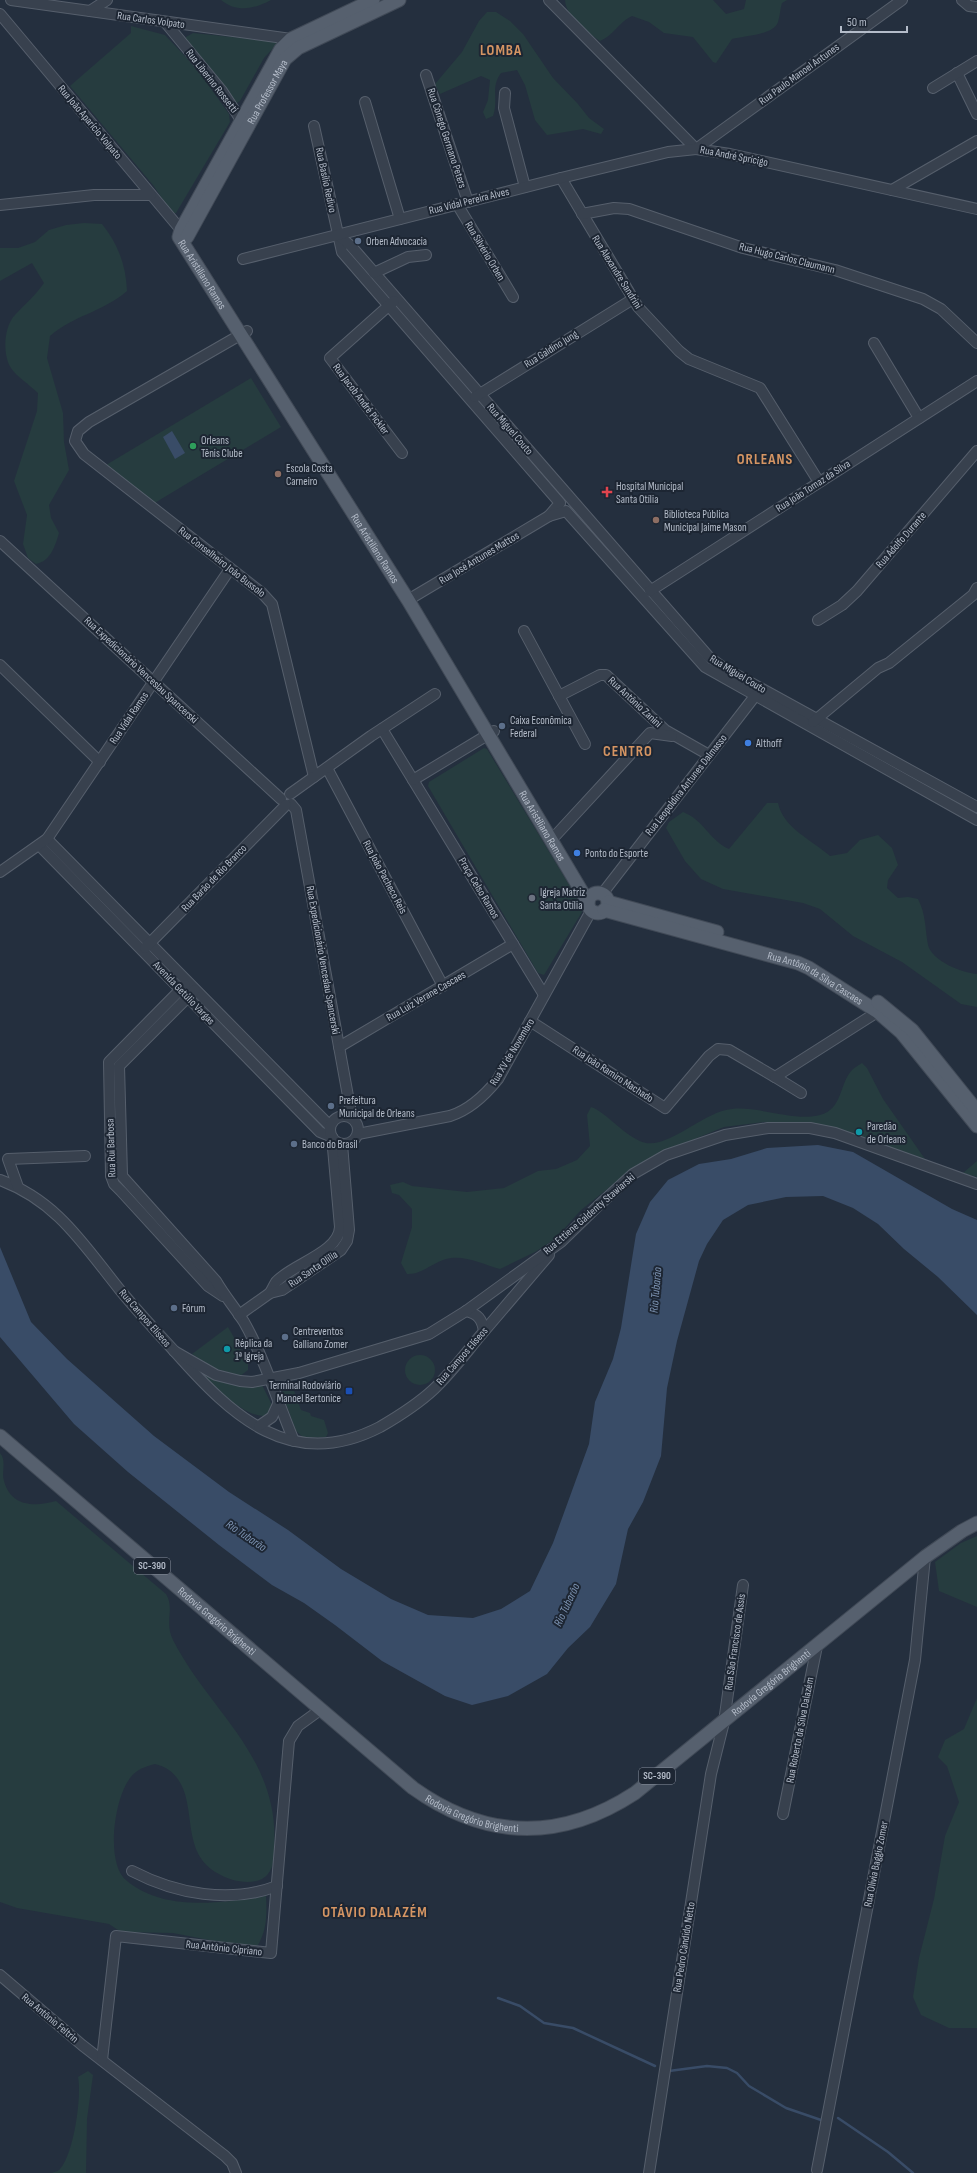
<svg xmlns="http://www.w3.org/2000/svg" width="977" height="2173" font-family="'Sofia Sans Condensed',sans-serif">
  <style>
    .green { fill: #263c3f }
    .water { fill: #394c67 }
    .lines { fill: none; stroke-linecap: round; stroke-linejoin: round }
    .stream { stroke: #394c67; stroke-width: 2.5 }
    .minor-casing { stroke: #565f6c; stroke-width: 12 }
    .major-casing { stroke: #414a57; stroke-width: 15 }
    .minor { stroke: #38414e; stroke-width: 10 }
    .major { stroke: #56606e; stroke-width: 13 }
    .service-dot { fill: #5c6f8a; stroke: #1d2633; stroke-width: 1.5 }
    .leisure-dot { fill: #2e9e5b; stroke: #1d2633; stroke-width: 1.5 }
    .education-dot { fill: #8d6e63; stroke: #1d2633; stroke-width: 1.5 }
    .health-dot { fill: #e0444e; stroke: #1d2633; stroke-width: 1.5 }
    .shop-dot { fill: #3f7fe0; stroke: #1d2633; stroke-width: 1.5 }
    .worship-dot { fill: #6b7280; stroke: #1d2633; stroke-width: 1.5 }
    .culture-dot { fill: #0f9aa8; stroke: #1d2633; stroke-width: 1.5 }
    .transit-dot { fill: #1a4fb4; stroke: #1d2633; stroke-width: 1.5 }
    .labels { text-anchor: middle; dominant-baseline: central; stroke-width: 4; stroke-linejoin: round; paint-order: stroke }
    .shield { fill: #1d2633; stroke: #878f9c; stroke-width: 1 }
    .shield-label { font-size: 10px; font-weight: bold; fill: #b4bcc9 }
    .street-label { font-size: 11px; fill: #b4bcc9; stroke: #1d2633 }
    .poi-label { font-size: 11px; fill: #b4bcc9; stroke: #1d2633; text-anchor: start }
    .water-label { font-size: 12px; font-style: italic; fill: #7c92b1; stroke: #1d2633 }
    .district-label { font-size: 15px; font-weight: bold; letter-spacing: 1px; fill: #d59563; stroke: #1d2633 }
  </style>
  <rect width="100%" height="100%" fill="#242f3e"/>
  <g class="green">
    <path d="M221,0H271C254,9 237,13 221,0Z"/>
    <path d="M565,0H713L726,14L744,9L746,0H787L782,3C780,9 780,16 778,22C774,35 744,36 732,39L716,63L713,62L693,37L664,33L649,22L632,16C619,22 614,35 600,41C587,32 566,17 565,0Z"/>
    <path d="M487,12H496L510,21L523,34L553,78L578,104L589,118L604,129L601,134L583,129L547,135L535,120L525,85L517,70L501,73C490,88 499,99 493,116L486,119L483,112L488,100L490,80L481,76L440,94L435,84L462,52L479,21Z"/>
    <path d="M131,26L165,35L197,69L229,114L230,122L176,213H172L153,185L70,86L131,33Z"/>
    <path d="M193,33L279,42L264,58L240,101L236,104L217,76L186,42V37Z"/>
    <path d="M84,223L102,224C118,244 126,265 127,291C101,313 74,315 50,336L47,358L63,413L64,442L69,470L49,505L51,518L59,533C55,546 51,561 36,564L28,558L23,544L27,515L14,481L37,411L38,393C31,386 15,375 11,368C2,354 4,326 15,315C25,304 36,295 44,283L32,263L0,281V248H18L35,242L49,230L66,225Z"/>
    <path d="M251,378L281,427L153,504L106,465Z"/>
    <path d="M484,748L487,749L582,906V912L544,975L538,973L428,786L429,782Z"/>
    <path d="M767,803H778C783,828 812,840 830,856L847,853L860,840L878,835L892,848L898,865L888,880L887,888L898,898L908,897L918,899C926,914 925,929 928,945C932,961 962,973 977,974V1007L961,1004L902,962L853,936L820,909L803,903L723,889L701,879L685,861L666,828L669,822L683,812C704,820 709,840 729,849Z"/>
    <path d="M862,1063L867,1068L883,1099L925,1159L851,1133L820,1125L765,1122L724,1127L697,1138L625,1175L581,1210L556,1238L535,1252L500,1269C483,1264 463,1254 446,1259C432,1263 421,1275 407,1274L401,1263L412,1227V1209L399,1195L392,1193L390,1185L403,1182L412,1186L467,1192L504,1188L538,1171L556,1169L577,1160L590,1146L587,1115L591,1107C605,1111 627,1139 646,1143C671,1147 705,1111 732,1109C758,1106 796,1122 820,1115C843,1109 839,1084 852,1070C855,1067 859,1065 862,1063Z"/>
    <path d="M977,1161V1177L963,1173Z"/>
    <path d="M228,1327L248,1362V1370L240,1376L213,1368L192,1354Z"/>
    <circle cx="420" cy="1370" r="15"/>
    <path d="M199,1372C219,1384 239,1386 262,1385L273,1407L269,1413L264,1416C243,1416 213,1386 199,1372Z"/>
    <path d="M291,1382L301,1410L310,1413L311,1416L324,1420L328,1433L326,1437L304,1438L296,1431L282,1393L285,1385Z"/>
    <path d="M0,1453C7,1461 1,1472 4,1481C11,1507 35,1507 56,1501L166,1594C175,1609 164,1622 173,1640C211,1714 281,1757 274,1850C274,1860 273,1873 262,1879C249,1885 231,1881 219,1874C175,1851 203,1796 169,1770C165,1767 159,1765 155,1764C144,1767 137,1769 130,1778C114,1799 105,1864 127,1881C165,1912 222,1903 266,1896C267,1915 267,1929 258,1945L245,1947L173,1933L121,1932L109,1924L17,1908L0,1902Z"/>
    <path d="M977,1536V1607L939,1591L935,1562L961,1543Z"/>
    <path d="M977,1698V2028H949L921,2015L913,1997L919,1958L934,1899L945,1836L959,1802L947,1766L938,1757L945,1740L964,1729Z"/>
    <path d="M88,2071L93,2075L87,2119L86,2173H52C54,2172 59,2171 60,2169C74,2154 82,2095 78,2077Z"/>
  </g>
  <g class="water">
    <path d="M172,431L185,453L175,459L163,437Z"/>
    <path d="M818,1145L853,1152L952,1209L977,1220V1315L938,1277L904,1249L878,1224L853,1208L823,1196L786,1197L748,1205L723,1220L707,1244L699,1261L677,1341L667,1388L661,1456L643,1502L628,1529L616,1584L590,1627L568,1648L547,1674L508,1696L472,1705L445,1696L382,1661L335,1625L304,1603L272,1585L219,1545L128,1472L74,1424L0,1337V1247L31,1322L67,1359L154,1436L229,1492L288,1530L341,1569L391,1599L428,1615L473,1618L501,1609L530,1591L553,1543L589,1444L595,1402L613,1359L621,1328L636,1234L650,1202L668,1180L699,1164L731,1159L767,1148Z"/>
  </g>
  <g class="lines">
    <g class="stream">
      <path d="M498,1998L520,2006L544,2023L573,2028L655,2066"/>
      <path d="M669,2071L707,2066L727,2068L737,2073L749,2086L786,2108L821,2120"/>
      <path d="M838,2118L888,2152L913,2173"/>
    </g>
    <g class="minor-casing">
      <g id="minor">
        <path d="M11,0L291,39"/>
        <path d="M549,0L696,149L730,154L977,209"/>
        <path d="M962,0L969,6L977,7"/>
        <path d="M90,11L107,0"/>
        <path d="M0,14L181,230"/>
        <path d="M165,22L222,91L241,120"/>
        <path d="M957,73L977,114"/>
        <path d="M426,75L468,202"/>
        <path d="M933,88L977,61"/>
        <path d="M505,93L504,108L525,187"/>
        <path d="M365,102L400,219"/>
        <path d="M314,126L342,252L560,503L549,516"/>
        <path d="M561,178L638,307L679,351L689,359L760,388L819,482"/>
        <path d="M892,190L977,141"/>
        <path d="M457,204L513,297"/>
        <path d="M0,205L94,195H151"/>
        <path d="M582,214L614,208L629,209L743,248L835,270L923,299L941,309L977,343"/>
        <path d="M338,235L351,246L709,657L724,668L977,807"/>
        <path d="M243,259L561,178L668,152L696,149L902,0"/>
        <path d="M374,273L408,257L426,255"/>
        <path d="M394,301L330,358L402,453"/>
        <path d="M247,331L89,422L78,431L75,441L84,454L262,593L272,604L314,777"/>
        <path d="M874,343L919,418"/>
        <path d="M475,397L633,299"/>
        <path d="M0,541L281,799"/>
        <path d="M650,591L977,381"/>
        <path d="M408,600L549,516L566,511L705,667L977,820"/>
        <path d="M818,620L842,605L857,591L977,451"/>
        <path d="M524,631L585,744"/>
        <path d="M0,665L100,762"/>
        <path d="M559,696L600,675H606L665,730L709,755"/>
        <path d="M813,722L878,668L889,663L973,595L977,588"/>
        <path d="M382,729L544,995"/>
        <path d="M327,768L443,986"/>
        <path d="M413,780L494,731"/>
        <path d="M290,794L371,736L435,694"/>
        <path d="M291,804L296,810L352,1118"/>
        <path d="M556,835L650,733L672,736"/>
        <path d="M47,839L330,1126"/>
        <path d="M39,845L320,1132L332,1137L340,1227C339,1253 292,1264 276,1282C274,1285 272,1290 270,1293"/>
        <path d="M0,872L47,839L230,569"/>
        <path d="M602,894L755,696"/>
        <path d="M145,948L286,805"/>
        <path d="M185,985L109,1062L111,1176L114,1184L121,1191L208,1286L223,1296"/>
        <path d="M195,990L119,1066L122,1176L216,1281C224,1295 235,1308 244,1322C264,1357 278,1403 294,1441"/>
        <path d="M530,1021L665,1108L709,1056L718,1049L729,1050L775,1077L882,1009"/>
        <path d="M339,1047L513,944"/>
        <path d="M775,1077L801,1093"/>
        <circle cx="344" cy="1130" r="14"/>
        <path d="M358,1134L450,1116C469,1110 486,1094 498,1079L591,911"/>
        <path d="M0,1180C57,1201 83,1244 120,1290C138,1312 157,1332 176,1353C232,1416 291,1473 380,1427C399,1416 418,1404 434,1389C451,1373 465,1354 480,1336C503,1309 526,1282 549,1255"/>
        <path d="M18,1187L8,1159L85,1156"/>
        <path d="M466,1311C478,1314 482,1319 484,1331"/>
        <path d="M239,1315L270,1293L282,1290L341,1250L347,1241L349,1230L342,1144"/>
        <path d="M174,1351L216,1375L240,1381L252,1382L299,1373L429,1334L466,1311L561,1242L599,1205L633,1174L666,1155L725,1135L768,1128H810L835,1133L977,1184"/>
        <path d="M259,1426L272,1417L278,1404"/>
        <path d="M783,1814L817,1646"/>
        <path d="M132,1871C176,1894 230,1904 277,1886"/>
        <path d="M0,1975L82,2045L225,2156L232,2163L236,2173"/>
        <path d="M102,2060L116,1936L271,1953L289,1741L298,1726L320,1710"/>
        <path d="M817,2170L915,1660L925,1557"/>
        <path d="M649,2173L711,1774L724,1722L743,1585"/>
      </g>
    </g>
    <g class="major-casing">
      <g id="major">
        <path id="s1" d="M373,0L291,39L281,49L181,230L179,237L408,600L588,902"/>
        <path id="s2" d="M187,237L285,59L298,48L399,0"/>
        <circle cx="598" cy="903" r="10"/>
        <path d="M608,902L717,932"/>
        <path id="s3" d="M604,910L798,963L809,968L878,1012L901,1032L977,1126"/>
        <path d="M878,1002L912,1030L977,1111"/>
        <path id="s4" d="M0,1436L413,1788C486,1840 560,1842 635,1793L925,1557L962,1531L977,1523"/>
      </g>
    </g>
    <use href="#minor" class="minor"/>
    <use href="#major" class="major"/>
  </g>
  <g class="service-dot">
    <circle cx="358" cy="241" r="4"/>
    <circle cx="502" cy="726" r="4"/>
    <circle cx="331" cy="1106" r="4"/>
    <circle cx="294" cy="1144" r="4"/>
    <circle cx="174" cy="1308" r="4"/>
    <circle cx="285" cy="1337" r="4"/>
  </g>
  <circle class="leisure-dot" cx="193" cy="446" r="4"/>
  <g class="education-dot">
    <circle cx="278" cy="474" r="4"/>
    <circle cx="656" cy="520" r="4"/>
  </g>
  <path class="health-dot" d="M605 486h4v4h4v4h-4v4h-4v-4h-4v-4h4z"/>
  <g class="shop-dot">
    <circle cx="748" cy="743" r="4"/>
    <circle cx="577" cy="853" r="4"/>
  </g>
  <circle class="worship-dot" cx="532" cy="898" r="4"/>
  <g class="culture-dot">
    <circle cx="859" cy="1132" r="4"/>
    <circle cx="227" cy="1349" r="4"/>
  </g>
  <rect class="transit-dot" x="345" y="1387" width="8" height="8" rx="2"/>
  <g class="labels">
    <g class="shield">
      <rect x="134" y="1558" width="36" height="16" rx="3"/>
      <rect x="639" y="1768" width="36" height="16" rx="3"/>
    </g>
    <g class="shield-label">
      <text x="152" y="1566">SC-390</text>
      <text x="657" y="1776">SC-390</text>
    </g>
    <g class="street-label">
      <text transform="translate(151 20) rotate(8)">Rua Carlos Volpato</text>
      <text transform="translate(799 74) rotate(-36)">Rua Paulo Manoel Antunes</text>
      <text transform="translate(212 81) rotate(52)">Rua Liberino Rossetti</text>
      <text stroke="none"><textPath href="#s2" startOffset="166">Rua Professor Maya</textPath></text>
      <text transform="translate(90 122) rotate(50)">Rua João Aparício Volpato</text>
      <text transform="translate(447 138) rotate(72)">Rua Cônego Germano Peters</text>
      <text transform="translate(734 156) rotate(11)">Rua André Spricigo</text>
      <text transform="translate(326 180) rotate(78)">Rua Basílio Redivo</text>
      <text transform="translate(469 201) rotate(-14)">Rua Vidal Pereira Alves</text>
      <text transform="translate(485 251) rotate(59)">Rua Silvério Orben</text>
      <text transform="translate(787 258) rotate(14)">Rua Hugo Carlos Claumann</text>
      <text transform="translate(617 272) rotate(58)">Rua Alexandre Sandrini</text>
      <text stroke="none"><textPath href="#s1" startOffset="363">Rua Aristiliano Ramos</textPath></text>
      <text transform="translate(551 349) rotate(-32)">Rua Galdino Jung</text>
      <text transform="translate(361 399) rotate(53)">Rua Jacob André Pickler</text>
      <text transform="translate(510 429) rotate(49)">Rua Miguel Couto</text>
      <text transform="translate(813 486) rotate(-33)">Rua João Tomaz da Silva</text>
      <text transform="translate(901 540) rotate(-49)">Rua Adolfo Durante</text>
      <text stroke="none"><textPath href="#s1" startOffset="687">Rua Aristiliano Ramos</textPath></text>
      <text transform="translate(479 558) rotate(-31)">Rua José Antunes Mattos</text>
      <text transform="translate(222 562) rotate(38)">Rua Conselheiro João Bussolo</text>
      <text transform="translate(141 670) rotate(43)">Rua Expedicionário Venceslau Spancerski</text>
      <text transform="translate(738 674) rotate(31)">Rua Miguel Couto</text>
      <text transform="translate(635 702) rotate(43)">Rua Antônio Zanini</text>
      <text transform="translate(129 718) rotate(-56)">Rua Vidal Ramos</text>
      <text transform="translate(686 785) rotate(-52)">Rua Leopoldina Antunes Dalmasso</text>
      <text stroke="none"><textPath href="#s1" startOffset="1011">Rua Aristiliano Ramos</textPath></text>
      <text transform="translate(385 877) rotate(62)">Rua João Pacheco Reis</text>
      <text transform="translate(214 878) rotate(-46)">Rua Barão de Rio Branco</text>
      <text transform="translate(479 888) rotate(59)">Praça Celso Ramos</text>
      <text transform="translate(323 960) rotate(80)">Rua Expedicionário Venceslau Spancerski</text>
      <text stroke="none"><textPath href="#s3" startOffset="223">Rua Antônio da Silva Cascaes</textPath></text>
      <text transform="translate(184 993) rotate(46)">Avenida Getúlio Vargas</text>
      <text transform="translate(426 996) rotate(-30)">Rua Luiz Verane Cascaes</text>
      <text transform="translate(512 1052) rotate(-59)">Rua XV de Novembro</text>
      <text transform="translate(613 1074) rotate(33)">Rua João Ramiro Machado</text>
      <text transform="translate(111 1148) rotate(-92)">Rua Rui Barbosa</text>
      <text transform="translate(589 1214) rotate(-41)">Rua Ettiene Galdenty Stawiarski</text>
      <text transform="translate(313 1269) rotate(-34)">Rua Santa Olília</text>
      <text transform="translate(145 1318) rotate(49)">Rua Campos Elíseos</text>
      <text transform="translate(462 1356) rotate(-49)">Rua Campos Elíseos</text>
      <text stroke="none"><textPath href="#s4" startOffset="285">Rodovia Gregório Brighenti</textPath></text>
      <text transform="translate(735 1642) rotate(-82)">Rua São Francisco de Assis</text>
      <text stroke="none"><textPath href="#s4" startOffset="956">Rodovia Gregório Brighenti</textPath></text>
      <text transform="translate(800 1730) rotate(-79)">Rua Roberto da Silva Dalazém</text>
      <text stroke="none"><textPath href="#s4" startOffset="608">Rodovia Gregório Brighenti</textPath></text>
      <text transform="translate(876 1864) rotate(-79)">Rua Olívia Baggio Zomer</text>
      <text transform="translate(684 1947) rotate(-81)">Rua Pedro Cândido Netto</text>
      <text transform="translate(224 1948) rotate(6)">Rua Antônio Cipriano</text>
      <text transform="translate(50 2018) rotate(40)">Rua Antônio Feltrin</text>
    </g>
    <g class="poi-label">
      <text x="366" y="241">Orben Advocacia</text>
      <text x="201" y="440">Orleans<tspan x="201" dy="13">Tênis Clube</tspan></text>
      <text x="286" y="468">Escola Costa<tspan x="286" dy="13">Carneiro</tspan></text>
      <text x="616" y="486">Hospital Municipal<tspan x="616" dy="13">Santa Otília</tspan></text>
      <text x="664" y="514">Biblioteca Pública<tspan x="664" dy="13">Municipal Jaime Mason</tspan></text>
      <text x="510" y="720">Caixa Econômica<tspan x="510" dy="13">Federal</tspan></text>
      <text x="756" y="743">Althoff</text>
      <text x="585" y="853">Ponto do Esporte</text>
      <text x="540" y="892">Igreja Matriz<tspan x="540" dy="13">Santa Otília</tspan></text>
      <text x="339" y="1100">Prefeitura<tspan x="339" dy="13">Municipal de Orleans</tspan></text>
      <text x="867" y="1126">Paredão<tspan x="867" dy="13">de Orleans</tspan></text>
      <text x="302" y="1144">Banco do Brasil</text>
      <text x="182" y="1308">Fórum</text>
      <text x="293" y="1331">Centreventos<tspan x="293" dy="13">Galliano Zomer</tspan></text>
      <text x="235" y="1343">Réplica da<tspan x="235" dy="13">1ª Igreja</tspan></text>
      <text x="341" y="1385" text-anchor="end">Terminal Rodoviário<tspan x="341" dy="13">Manoel Bertonice</tspan></text>
    </g>
    <g class="water-label">
      <text transform="translate(656 1290) rotate(-85)">Rio Tubarão</text>
      <text transform="translate(246 1536) rotate(34)">Rio Tubarão</text>
      <text transform="translate(567 1605) rotate(-65)">Rio Tubarão</text>
    </g>
    <g class="district-label">
      <text x="501" y="50">LOMBA</text>
      <text x="765" y="459">ORLEANS</text>
      <text x="628" y="751">CENTRO</text>
      <text x="375" y="1912">OTÁVIO DALAZÉM</text>
    </g>
  </g>
  <path d="M841 26v6h66v-6" fill="none" stroke="#b4bcc9" stroke-width="2"/>
  <text x="847" y="26" font-size="12" fill="#b4bcc9" stroke="#1d2633" stroke-width="3" paint-order="stroke">50 m</text>
</svg>
